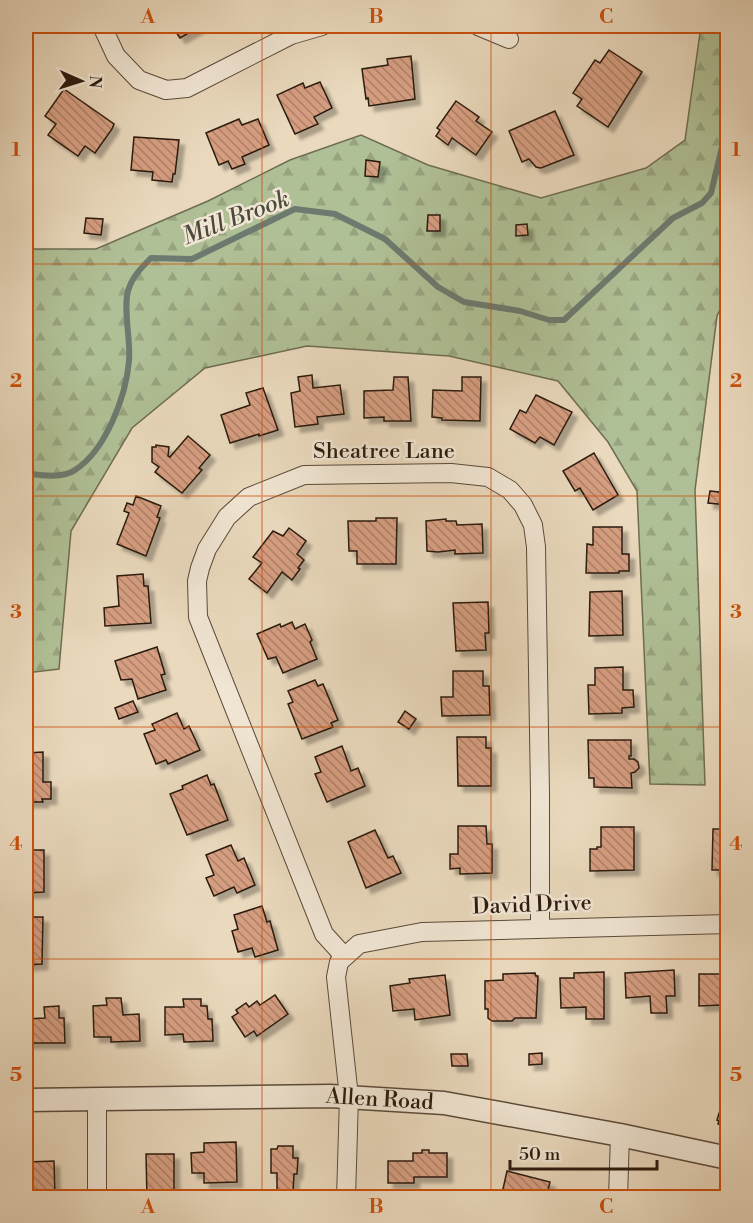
<svg xmlns="http://www.w3.org/2000/svg" width="753" height="1223" font-family="'Libre Bodoni',serif">
  <style>
    .forest { fill: url(#forest-firs); stroke: #6e6d52; stroke-width: 1.5 }
    .lines { fill: none; stroke-linecap: round; stroke-linejoin: round }
    .stream { stroke: #6c7a6f; stroke-width: 6 }
    .building { fill: url(#building-back-hatch); stroke: #2b1a0d; stroke-width: 1.5; filter: url(#shadow) }
    .minor-casing { stroke: #5b4a39; stroke-width: 20 }
    .tertiary-casing { stroke: #5b4a39; stroke-width: 25 }
    .minor { stroke: #f1e6d4; stroke-width: 18 }
    .tertiary { stroke: #f1e6d4; stroke-width: 22 }
    .grid { fill: none; stroke: #cc500c; stroke-width: 1.5; stroke-opacity: 0.55 }
    .labels { text-anchor: middle; dominant-baseline: central; stroke-width: 5; stroke-linejoin: round; paint-order: stroke }
    .street-label { font-size: 22px; fill: #2b1a0d; stroke: #f1e6d4 }
    .water-label { font-size: 24px; font-style: italic; fill: #4c4a3e; stroke: #f1e6d4 }
    .neatline { fill: none; stroke: #cc500c; stroke-width: 2 }
    .grid-label { font-size: 20px; text-anchor: middle; font-weight: bold; fill: #cc500c }
  </style>
  <defs>
    <pattern id="forest-firs" width="22" height="20" patternUnits="userSpaceOnUse" patternTransform="scale(1.5)"><rect width="22" height="20" fill="#b0c096"/><path d="M5 1l3.5 6h-7zM16 11l3.5 6h-7z" fill="#98a480"/></pattern>
    <pattern id="building-back-hatch" width="6" height="6" patternUnits="userSpaceOnUse" patternTransform="scale(1.5)"><rect width="6" height="6" fill="#d69e81"/><path d="M-1 5l2 2M0 0l6 6M5-1l2 2" fill="none" stroke="#ae8068"/></pattern>
    <filter id="shadow"><feDropShadow dx="5.5" dy="5.5" stdDeviation="1.5" flood-color="#0004"/></filter>
  </defs>
  <rect width="100%" height="100%" fill="#ead9bd"/>
  <filter id="stains"><feTurbulence type="fractalNoise" baseFrequency=".00333" numOctaves="4"/><feColorMatrix values="0 0 0 0 .2 0 0 0 0 .09 0 0 0 0 .02 0 0 0 .5 -.17"/></filter>
  <radialGradient id="worn" r=".72"><stop offset=".6" stop-color="#630" stop-opacity="0"/><stop offset="1" stop-color="#630" stop-opacity=".3"/></radialGradient>
  <path class="forest" d="M701,26H727V294L717,316L695,490L705,785L650,784L637,491L608,442L558,381L449,356L307,346L205,368L132,428L71,531L59,669L26,673V249H96L208,201L290,160L361,135L428,165L541,198L646,168L685,140Z"/>
  <g class="lines">
    <path class="stream" d="M26,473C40,475 62,479 75,470C106,450 126,396 129,361C131,341 123,310 128,291C132,277 141,268 151,258L192,259L295,209L335,214L385,239L438,287L464,302L520,311L549,320H564L673,218L702,203L711,193L723,143L728,38"/>
  </g>
  <g class="building">
    <path d="M172,26H201L180,38Z"/>
    <path d="M609,50L642,72L608,127L577,106L582,99L573,93L595,60L600,63Z"/>
    <path d="M411,56L415,99L369,106L368,98L366,99L362,69L388,65L387,59Z"/>
    <path d="M320,82L332,108L314,117L318,124L295,134L277,95L303,83L305,88Z"/>
    <path d="M64,89L114,124L112,129L95,153L85,146L78,156L48,135L56,124L45,116Z"/>
    <path d="M456,101L479,117L476,121L492,132L476,155L452,138L448,145L436,136L440,130L437,128Z"/>
    <path d="M555,111L574,155L541,168L536,167L529,159L522,162L509,131Z"/>
    <path d="M239,119L242,125L258,119L269,145L242,157L245,164L232,169L228,161L219,165L206,133Z"/>
    <path d="M134,137L179,140L175,174H173L172,182L152,180L153,172L131,170Z"/>
    <path d="M366,160L380,162L378,177L365,176Z"/>
    <path d="M428,215H440V231H427Z"/>
    <path d="M86,218L103,219L101,235L84,233Z"/>
    <path d="M527,224L528,235L516,236V225Z"/>
    <path d="M722,332H728V348L720,347Z"/>
    <path d="M312,375L313,388L340,385L344,414L317,417L318,424L295,427L291,393L300,391L298,377Z"/>
    <path d="M394,377H408L411,421H384V417L364,418V391L393,390Z"/>
    <path d="M462,377H481L480,421L442,420V418L432,417L433,390L462,391Z"/>
    <path d="M263,388L278,430L259,436V434L230,443L221,415L250,405L246,393Z"/>
    <path d="M536,395L572,412L554,445L540,437L535,443L510,429L520,410L526,413Z"/>
    <path d="M188,436L210,455L199,468L202,470L182,493L155,472L159,467L152,462V447H156V445L169,447L168,456L170,457Z"/>
    <path d="M594,453L618,495L593,510L580,488L575,491L563,471Z"/>
    <path d="M710,491L728,493V505L708,503Z"/>
    <path d="M136,496L161,506L157,517L160,518L146,556L117,544L129,513L124,511L127,503L133,505Z"/>
    <path d="M376,518H397L396,564H357V551H349L348,521H376Z"/>
    <path d="M446,519V521H456L457,525L482,524L483,553L455,554V550L438,552L427,551L426,521Z"/>
    <path d="M593,527H622V554H629V571H619V573H586L587,544L593,545Z"/>
    <path d="M289,528L306,541L297,554L304,560L298,568L300,569L292,580L282,572L267,593L249,579L262,563L253,557L273,531L283,536Z"/>
    <path d="M143,574L144,586H148L151,623L105,626L104,608L119,606L117,576Z"/>
    <path d="M622,591L623,635L589,636L590,592Z"/>
    <path d="M488,602L489,633H485L486,650L456,651L453,603Z"/>
    <path d="M292,622L295,629L305,624L312,640L310,642L317,659L283,673L276,657L268,659L257,634L280,624L281,627Z"/>
    <path d="M157,647L165,674L161,675L166,690L138,699L132,679L121,680L115,661Z"/>
    <path d="M623,667V690H633L634,707L622,708V713L589,714L588,685H595V668Z"/>
    <path d="M453,671H483V686H489L490,715L442,716L441,697H453Z"/>
    <path d="M315,680L318,686L323,684L338,720L331,723L333,727L302,739L288,704L293,702L288,691Z"/>
    <path d="M725,690H728V715H721L720,706L725,705Z"/>
    <path d="M133,701L138,712L119,719L115,708Z"/>
    <path d="M405,711L416,719L409,729L398,722Z"/>
    <path d="M177,713L184,729L189,726L200,750L168,764L166,760L156,764L144,734L155,730L152,724Z"/>
    <path d="M457,737H486V748H491V786H458Z"/>
    <path d="M588,740H631V756H629V759H634L638,762L639,768L635,772L631,773L632,788L594,787V778H589Z"/>
    <path d="M342,746L351,771L358,768L365,786L327,802L315,774L321,772L315,757Z"/>
    <path d="M43,752V782H51V799H42L43,802H26V753Z"/>
    <path d="M207,775L211,785L214,784L228,820L187,835L170,794L183,789L182,786Z"/>
    <path d="M458,826H486L487,844H492V873L460,874V868L450,869V854H458Z"/>
    <path d="M601,827H634V870L590,871V849H597V847H601Z"/>
    <path d="M713,829H728V870H712Z"/>
    <path d="M375,830L388,858L393,856L401,873L366,888L348,842Z"/>
    <path d="M231,845L238,861L244,858L255,885L237,893L234,887L214,896L206,878L214,875L206,855Z"/>
    <path d="M26,850H44V892L26,893Z"/>
    <path d="M262,906L267,922L270,921L278,950L255,957L252,948L238,952L232,931L238,929L234,915Z"/>
    <path d="M26,917H43L42,964L26,965Z"/>
    <path d="M674,970L675,996H666L667,1013H651L650,996L626,998L625,973Z"/>
    <path d="M604,972V1019H586V1007L561,1008L560,978H574V973Z"/>
    <path d="M535,973L536,976H538L536,1018H515L512,1021H492L488,1018V1009H485V981L503,980V974Z"/>
    <path d="M699,974H728V1026L722,1022L721,1005L699,1006Z"/>
    <path d="M445,975L450,1015L415,1020L414,1009L393,1011L390,986L410,983L409,979Z"/>
    <path d="M275,995L288,1014L257,1036L254,1031L245,1037L232,1017L238,1013L236,1010L246,1003L249,1007L257,1001L260,1005Z"/>
    <path d="M106,998H121L123,1015L139,1014L140,1041L111,1042V1037H94L93,1006L107,1005Z"/>
    <path d="M183,999H201V1006H207L208,1019H212L213,1041L184,1042L183,1034L165,1035V1007H184Z"/>
    <path d="M59,1006V1018H64L65,1043H26V1019L45,1018L44,1007Z"/>
    <path d="M542,1053V1064L529,1065V1054Z"/>
    <path d="M451,1054H467L468,1066H452Z"/>
    <path d="M725,1094H728V1127L718,1124L719,1121L717,1120Z"/>
    <path d="M236,1142L237,1182L204,1183V1173H192L191,1153L204,1152V1143Z"/>
    <path d="M278,1146H293V1158H298L297,1174H294L293,1192H277V1173H271V1149H277Z"/>
    <path d="M422,1150H429V1153H447V1177H414V1183H388V1161H413V1153H422Z"/>
    <path d="M146,1154H174V1198H147Z"/>
    <path d="M54,1161L55,1198H28L27,1162Z"/>
    <path d="M507,1171L550,1182L546,1198H501Z"/>
  </g>
  <g class="lines">
    <g class="minor-casing">
      <g id="minor">
        <path d="M102,26L116,56L139,80L166,90L187,88L291,35L322,26"/>
        <path d="M478,26L509,39"/>
        <path d="M344,956L324,934L198,617L197,581L200,568L207,549L227,517L249,497L304,475L451,473L488,477L510,490L523,505L533,525L536,547L540,793V928"/>
        <path d="M97,1198V1099"/>
        <path d="M346,1198L349,1097L336,977L339,962L359,944L422,932L728,924"/>
        <path d="M618,1198L620,1135"/>
      </g>
    </g>
    <g class="tertiary-casing">
      <g id="tertiary">
        <path id="s1" d="M26,1100L330,1096L444,1103L620,1135L728,1158"/>
      </g>
    </g>
    <use href="#minor" class="minor"/>
    <use href="#tertiary" class="tertiary"/>
  </g>
  <path class="grid" d="M262,26V1198M491,26V1198M26,264H728M26,496H728M26,727H728M26,959H728"/>
  <g class="labels">
    <g class="street-label">
      <text x="384" y="451">Sheatree Lane</text>
      <text transform="translate(532 905) rotate(-2)">David Drive</text>
      <text stroke="none"><textPath href="#s1" startOffset="354">Allen Road</textPath></text>
    </g>
    <g class="water-label">
      <text transform="translate(236 218) rotate(-21)">Mill Brook</text>
    </g>
  </g>
  <rect width="753" height="1223" fill="none" stroke="#ead9bd" stroke-width="66"/>
  <g transform="translate(81 81) rotate(93)" stroke="#f1e6d4" stroke-width="4.5" paint-order="stroke">
  <path d="M0-4.5L10 22L0 15L-10 22Z" fill="#2b1a0d"/>
  <text y="-9" font-size="16" font-weight="bold" text-anchor="middle" fill="#2b1a0d">N</text>
  </g>
  <path d="M510 1160v9h147v-9" fill="none" stroke="#2b1a0d" stroke-width="3"/>
  <text x="519" y="1160" font-size="18" fill="#2b1a0d" stroke="#f1e6d4" stroke-width="4.5" paint-order="stroke">50 m</text>
  <rect x="33" y="33" width="687" height="1157" class="neatline"/>
  <g class="grid-label">
    <text x="148" y="23">A</text>
    <text x="376" y="23">B</text>
    <text x="606" y="23">C</text>
    <text x="16" y="156">1</text>
    <text x="736" y="156">1</text>
    <text x="16" y="387">2</text>
    <text x="736" y="387">2</text>
    <text x="16" y="618">3</text>
    <text x="736" y="618">3</text>
    <text x="16" y="850">4</text>
    <text x="736" y="850">4</text>
    <text x="16" y="1081">5</text>
    <text x="736" y="1081">5</text>
    <text x="148" y="1213">A</text>
    <text x="376" y="1213">B</text>
    <text x="606" y="1213">C</text>
  </g>
  <rect width="100%" height="100%" filter="url(#stains)"/>
  <rect width="100%" height="100%" fill="url(#worn)"/>
</svg>
